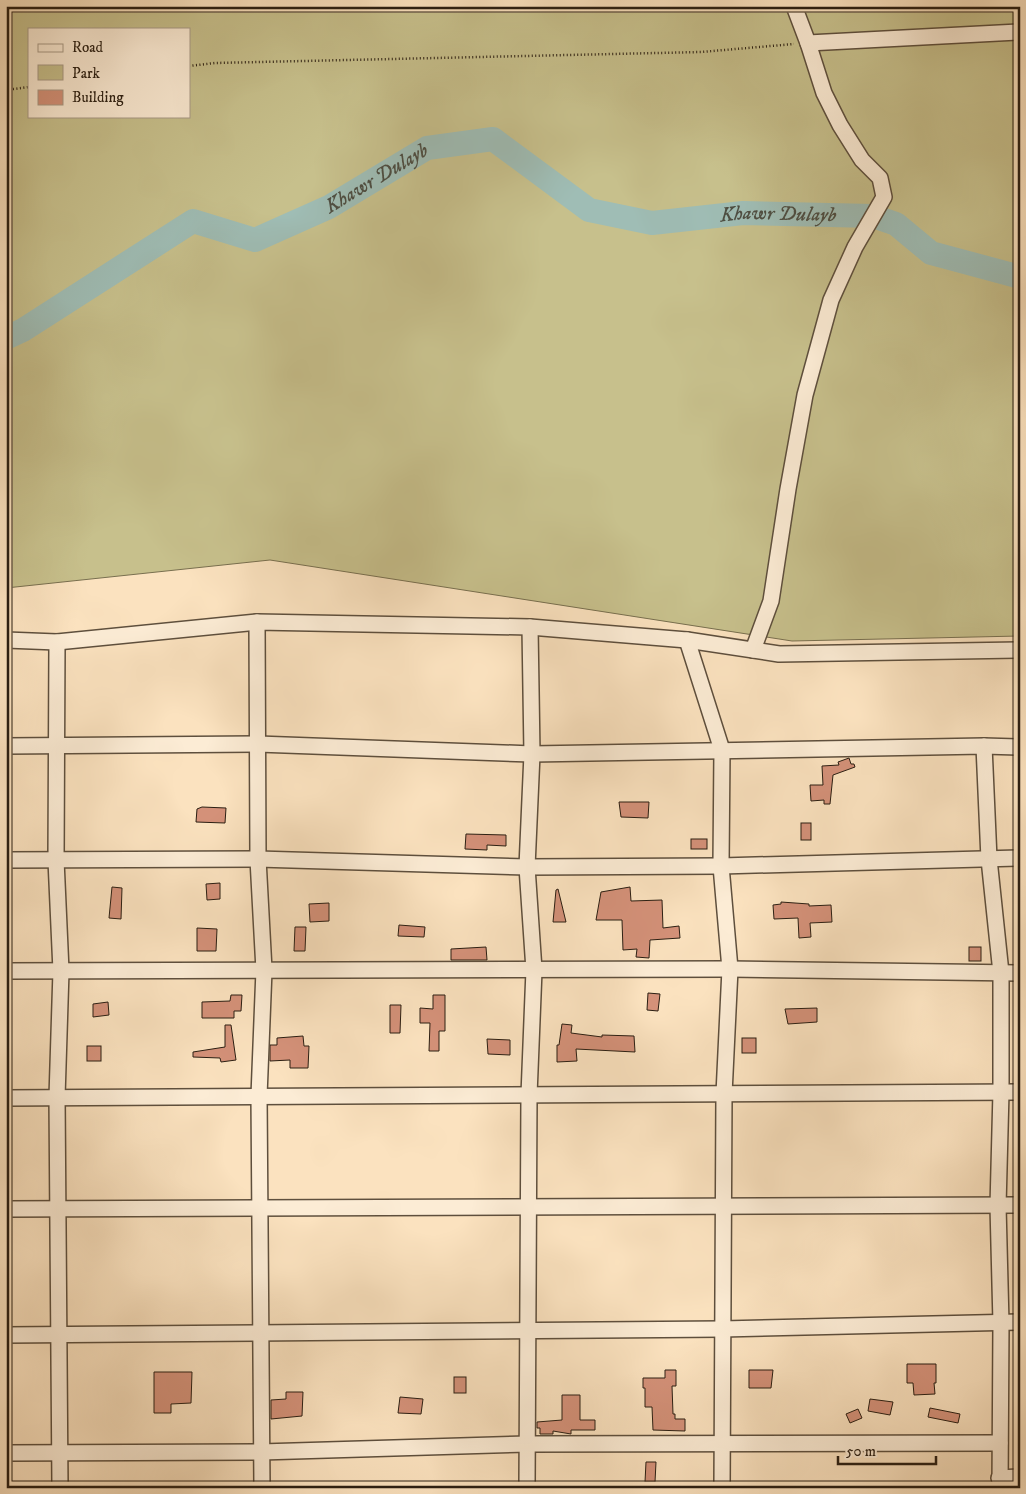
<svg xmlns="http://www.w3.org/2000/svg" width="1026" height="1494" font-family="'IM FELL DW Pica',serif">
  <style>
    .green { fill: #c7c08c; stroke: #786f4f; fill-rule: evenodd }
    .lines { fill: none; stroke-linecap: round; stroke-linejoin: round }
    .river { stroke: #9fbdb5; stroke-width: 24 }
    .building { fill: #d49179; stroke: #2a1e12 }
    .minor-casing { stroke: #5e4f3d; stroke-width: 18 }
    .path { stroke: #2a1e12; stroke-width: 2.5; stroke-dasharray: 1 2.5; stroke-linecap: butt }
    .minor { stroke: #fcecd5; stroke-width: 15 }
    .labels { text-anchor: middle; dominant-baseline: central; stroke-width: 5; stroke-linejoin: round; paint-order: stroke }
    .water-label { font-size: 20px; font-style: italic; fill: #4d4e43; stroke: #fcecd5 }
  </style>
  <rect width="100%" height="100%" fill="#fbe2bf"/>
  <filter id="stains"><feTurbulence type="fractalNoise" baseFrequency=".004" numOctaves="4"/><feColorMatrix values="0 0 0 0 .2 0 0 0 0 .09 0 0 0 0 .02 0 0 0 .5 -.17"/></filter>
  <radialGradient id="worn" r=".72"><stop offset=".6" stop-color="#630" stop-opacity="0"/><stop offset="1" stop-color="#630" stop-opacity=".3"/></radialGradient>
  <path class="green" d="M6,6H1020V636L792,641L270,560L6,588ZM29,29H189V116H29Z"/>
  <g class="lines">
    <path class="river" id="s1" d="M6,338L23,330L193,221L255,240L329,207L427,148L493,139L589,210L652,223L743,213L873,216L896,224L931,253L1020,277"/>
  </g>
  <g class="building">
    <path d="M849,758L851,764H854L855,767L833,775L830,804H824V800L811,801L810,785H823L822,766L839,765L838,762Z"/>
    <path d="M619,802H649L648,818L621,817Z"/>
    <path d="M202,807L226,808L225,823L196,822L197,809Z"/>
    <rect x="801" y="823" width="10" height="17"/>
    <path d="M466,834L506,835V846L487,845V850L465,849Z"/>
    <rect x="691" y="839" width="16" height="10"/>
    <path d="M220,883V899L207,900L206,884Z"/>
    <path d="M112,887L122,888L121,919L109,918Z"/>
    <path d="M630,887L631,901L662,900L663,928L679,926L680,938L650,940L649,958L636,957L637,949L623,950L622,920H596L601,892Z"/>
    <path d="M558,889L566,922H553L556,890Z"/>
    <path d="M781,902L809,904V906L831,905L832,922L810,923L811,937L799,938L798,918L774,919L773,905L781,904Z"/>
    <path d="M329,903V921L310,922L309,904Z"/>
    <path d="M399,925L425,927L424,937L398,936Z"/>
    <path d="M295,927H306L305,951H294Z"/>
    <path d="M197,928L217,929L216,951H197Z"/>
    <path d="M486,947L487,960H451V949Z"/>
    <rect x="969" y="947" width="12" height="14"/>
    <path d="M648,993L660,994L658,1011L647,1010Z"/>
    <path d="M231,995H242L241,1011H234V1018H202V1002L230,1001Z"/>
    <path d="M433,995H445V1031H439V1051H429L430,1023H420V1008L433,1009Z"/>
    <path d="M108,1002L109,1015L93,1017V1004Z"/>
    <path d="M390,1005H401L400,1033H390Z"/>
    <path d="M817,1008V1022L788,1024L785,1009Z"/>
    <path d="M562,1024L572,1025L571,1033L602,1037V1035L634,1036L635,1052L576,1049L577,1061L557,1062V1045H559Z"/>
    <path d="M225,1025H231L236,1060L221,1062L220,1058L193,1057V1052L225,1047Z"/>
    <path d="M303,1036L304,1046H309L308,1068H290V1060L270,1061V1045H277V1038Z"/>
    <rect x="742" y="1038" width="14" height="15"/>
    <path d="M487,1039L510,1040V1055L488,1054Z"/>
    <rect x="87" y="1046" width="14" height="15"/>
    <path d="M907,1364H936V1383H934L935,1394L914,1395L913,1383H907Z"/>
    <path d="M665,1370H676V1386H672L673,1414H675V1419H685V1431L653,1430L652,1407H645V1388H643V1378H665Z"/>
    <path d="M749,1370H773L771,1388H749Z"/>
    <path d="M154,1372H192L191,1403L171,1404V1413H154Z"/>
    <rect x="454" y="1377" width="12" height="16"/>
    <path d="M286,1392H303L302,1416L271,1419V1400L286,1399Z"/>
    <path d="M562,1395H580V1420H595V1430H571V1434L553,1431V1434H540V1428H537V1422L562,1420Z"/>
    <path d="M400,1397L423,1399L421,1414L398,1413Z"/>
    <path d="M870,1399L893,1402L890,1415L868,1411Z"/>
    <path d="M930,1408L960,1414L958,1423L928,1417Z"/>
    <path d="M858,1409L862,1418L850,1423L846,1414Z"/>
    <path d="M646,1462H656L655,1482H645Z"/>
  </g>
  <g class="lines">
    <g class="minor-casing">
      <g id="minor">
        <path d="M794,6L808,43L1020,32"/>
        <path d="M257,622L258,859L264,970L259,1096L262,1488"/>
        <path d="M6,640L57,642L257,622L530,627L687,640L779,654L1020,650"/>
        <path d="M687,640L722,750L721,866L730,969L724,1094L722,1488"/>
        <path d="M57,642L56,860L61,971L57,1097L60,1488"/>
        <path d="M753,650L771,601L788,489L805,395L831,300L855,247L884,197L880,178L862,160L840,125L824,93L808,43"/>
        <path d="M6,746L258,744L532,754L984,746L1020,747"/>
        <path d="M984,746L989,859L1001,973V1092L998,1206L1001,1323L1000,1488"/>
        <path d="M6,860L258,859L527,867L721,866L1020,858"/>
        <path d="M6,971L730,969L1020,973"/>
        <path d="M6,1098L1020,1092"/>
        <path d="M6,1209L1020,1205"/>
        <path d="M6,1335L722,1329L1020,1322"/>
        <path d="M6,1453L261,1452L528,1444L1000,1443"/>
        <path d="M999,1478L1020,1477"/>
        <path d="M527,1488L529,1095L534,970L527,867L532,754L530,627"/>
      </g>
    </g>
    <g class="path">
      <path d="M189,66L215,63L701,52L794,44"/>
      <path d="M6,90L29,87"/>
    </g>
    <use href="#minor" class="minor"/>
  </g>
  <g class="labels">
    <g class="water-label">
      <text stroke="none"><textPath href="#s1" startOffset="422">Khawr Dulayb</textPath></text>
      <text stroke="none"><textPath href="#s1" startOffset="858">Khawr Dulayb</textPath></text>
    </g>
  </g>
  <rect width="1026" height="1494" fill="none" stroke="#fbe2bf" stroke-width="25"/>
  <rect x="8" y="8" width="1011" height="1479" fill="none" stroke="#2a1e12" stroke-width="2.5"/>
  <rect x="12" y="12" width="1001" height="1469" fill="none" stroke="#2a1e12"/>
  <rect x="28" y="28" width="162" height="90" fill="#fcecd5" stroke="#a89a87"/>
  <rect x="38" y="44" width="25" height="8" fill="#fcecd5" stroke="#a89a87"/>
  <text x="72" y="52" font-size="15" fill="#2a1e12">Road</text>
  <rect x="38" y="65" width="25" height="15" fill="#c7c08c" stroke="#a89a87"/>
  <text x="72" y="78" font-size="15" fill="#2a1e12">Park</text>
  <rect x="38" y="90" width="25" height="15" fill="#d49179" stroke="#a89a87"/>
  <text x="72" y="102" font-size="15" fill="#2a1e12">Building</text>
  <path d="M838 1456v8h98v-8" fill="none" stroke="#2a1e12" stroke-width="2.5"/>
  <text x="846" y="1456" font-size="15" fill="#2a1e12" stroke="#fcecd5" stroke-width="4" paint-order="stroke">50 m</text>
  <rect width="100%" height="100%" filter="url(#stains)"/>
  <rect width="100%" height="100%" fill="url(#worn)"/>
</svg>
